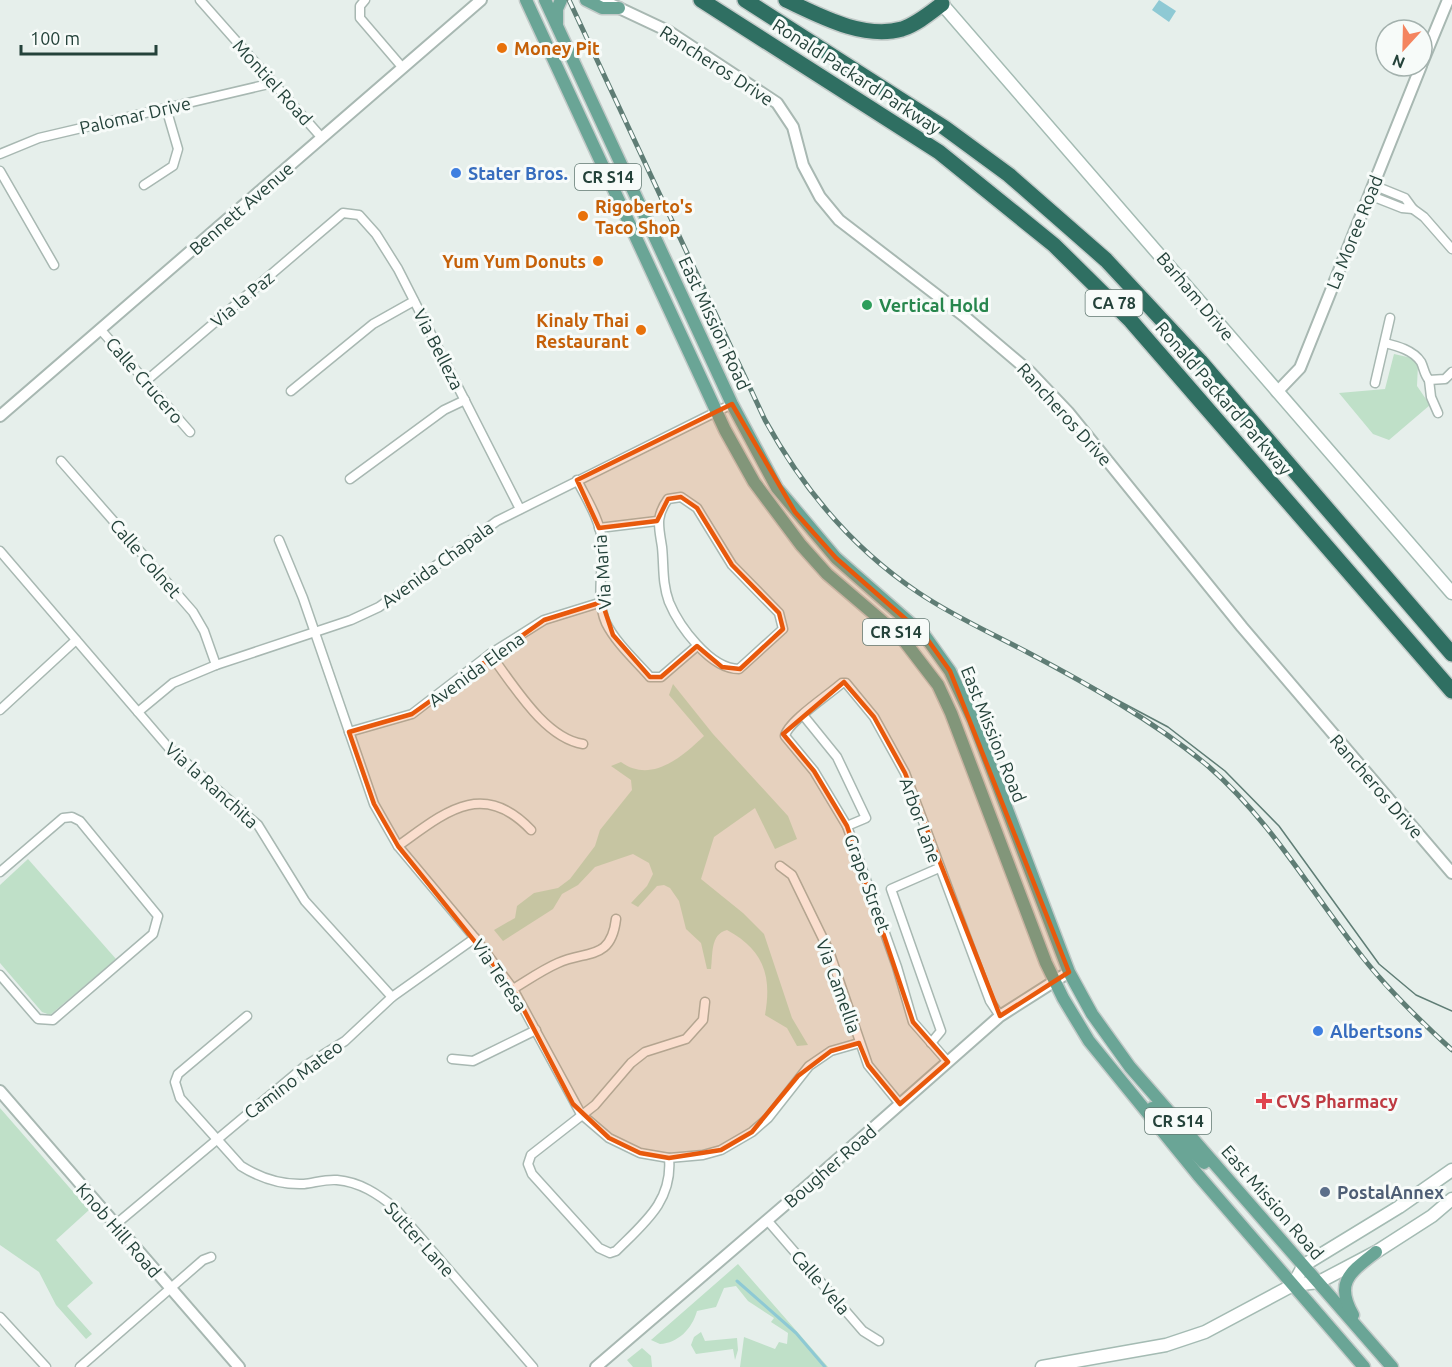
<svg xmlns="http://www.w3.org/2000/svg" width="1452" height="1367" font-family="Ubuntu,sans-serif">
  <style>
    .green { fill: #bfe0c8 }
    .water { fill: #8ec9d4 }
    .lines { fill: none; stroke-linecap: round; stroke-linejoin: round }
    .stream { stroke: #8ec9d4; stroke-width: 3 }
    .minor-casing { stroke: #a8b8b2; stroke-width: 11 }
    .tertiary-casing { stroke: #a8b8b2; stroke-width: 14 }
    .secondary-casing { stroke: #a4bbb3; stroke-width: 15 }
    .primary-casing { stroke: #c2cac8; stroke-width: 15 }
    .motorway-casing { stroke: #c2cac8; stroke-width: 18 }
    .minor { stroke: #fff; stroke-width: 8 }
    .tertiary { stroke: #fff; stroke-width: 10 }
    .secondary { stroke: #fff; stroke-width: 12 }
    .primary { stroke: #6aa596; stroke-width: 12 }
    .motorway { stroke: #2f6f62; stroke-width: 15 }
    .tram { stroke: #5f7d75; stroke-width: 1.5 }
    .rail-casing { stroke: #5f7d75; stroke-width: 5 }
    .rail { stroke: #f7fbf9; stroke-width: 3; stroke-dasharray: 9; stroke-linecap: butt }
    .marked { fill: #e8590c; fill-opacity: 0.2; stroke: #e8590c; stroke-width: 4.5; stroke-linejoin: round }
    .food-dot { fill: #e8710a; stroke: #f7fbf9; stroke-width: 2 }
    .shop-dot { fill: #3f7fe0; stroke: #f7fbf9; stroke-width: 2 }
    .leisure-dot { fill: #2e9e5b; stroke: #f7fbf9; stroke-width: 2 }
    .health-dot { fill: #e0444e; stroke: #f7fbf9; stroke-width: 2 }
    .service-dot { fill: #5c6f8a; stroke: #f7fbf9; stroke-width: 2 }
    .labels { text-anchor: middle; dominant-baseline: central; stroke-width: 6; stroke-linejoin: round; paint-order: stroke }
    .shield { fill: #f7fbf9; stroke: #637a73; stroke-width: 1.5 }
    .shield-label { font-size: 16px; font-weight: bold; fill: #24423a }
    .food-label { font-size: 18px; font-weight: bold; fill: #c56008; stroke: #f7fbf9; text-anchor: start }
    .street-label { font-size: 18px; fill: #24423a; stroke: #f7fbf9 }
    .shop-label { font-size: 18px; font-weight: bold; fill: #366cbe; stroke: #f7fbf9; text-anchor: start }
    .leisure-label { font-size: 18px; font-weight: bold; fill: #27864d; stroke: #f7fbf9; text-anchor: start }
    .health-label { font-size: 18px; font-weight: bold; fill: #be3a42; stroke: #f7fbf9; text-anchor: start }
    .service-label { font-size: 18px; font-weight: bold; fill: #4e5e75; stroke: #f7fbf9; text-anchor: start }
  </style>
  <rect width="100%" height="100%" fill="#e6efeb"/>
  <g class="green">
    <path d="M1394,354L1412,358L1418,364L1417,386L1430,405L1389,440L1373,434L1339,393L1385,389Z"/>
    <path d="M673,684L713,734L788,816L797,839L775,849L755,808L714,837L701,879L743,913L764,934L792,1018L808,1045L797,1046L787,1028L765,1015C772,976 764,950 727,930C710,934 713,955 711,969H707L701,943L686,929L679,901L670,888L664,885L657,886L638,907L631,903L647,886L653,874L649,863L633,854L595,867L578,885L562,894L553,909L503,941L494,930L515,918L517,906L534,893L558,888L570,879L595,846L600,830L632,790L631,780L611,766L621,762C651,784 682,757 704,736L669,695Z"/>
    <path d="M28,859L116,959L50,1015L42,1012L0,963V885Z"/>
    <path d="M0,1108L89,1210L56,1240L93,1283L67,1306L92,1334L86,1339L56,1305L39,1272L0,1245Z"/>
    <path d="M738,1264L828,1367H740L744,1337L775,1349L779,1342L787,1344L788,1333L771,1322L774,1318L748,1301L736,1286L724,1288L716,1307L697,1311C692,1329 678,1343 660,1344L651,1340Z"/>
    <path d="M701,1332L705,1341L737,1338L738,1350L735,1360L733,1349L696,1354L691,1345L694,1337Z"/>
    <path d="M642,1348L651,1356L652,1367H633L627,1360Z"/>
  </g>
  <path class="water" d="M1159,0L1176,11L1169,22L1152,10Z"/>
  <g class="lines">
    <path class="stream" d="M737,1281L796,1333L825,1367"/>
    <g class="minor-casing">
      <g id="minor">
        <path d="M200,0L322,138"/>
        <path d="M365,0L360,6V18L402,67"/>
        <path d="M0,154L39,138L273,83"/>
        <path d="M0,171L54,265"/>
        <path d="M144,185L173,166L178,149L166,108"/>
        <path d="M1369,195L1402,208L1413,209L1405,198L1373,185"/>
        <path d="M1413,209L1424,217L1452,249"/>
        <path d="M100,329L190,432"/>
        <path d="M1385,343C1397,346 1413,350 1421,362C1424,368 1424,374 1429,380L1445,379L1452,372"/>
        <path d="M1429,380L1431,397L1438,413"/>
        <path d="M146,381L343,213L359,215L376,234L398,269L520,509"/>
        <path d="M1375,383L1390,318"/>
        <path d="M291,391L373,324L414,301"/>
        <path d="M61,461L193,612L204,631L216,665"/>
        <path d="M350,479L444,410L465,400"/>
        <path d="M577,480C587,500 599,518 602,540C604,566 595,598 606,623C616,643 635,660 650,677H661L697,646"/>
        <path d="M681,497L697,508L732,565L779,613L783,629L739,669C710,669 679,626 669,602C662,583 664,566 662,547C659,527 655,517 668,499Z"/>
        <path d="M599,528L657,521"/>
        <path d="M279,540L303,598L374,804L398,846L475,938L513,989L581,1114L609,1138L640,1153L669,1158L703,1155L721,1150L752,1132L768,1118L809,1066L831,1051L859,1043"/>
        <path d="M0,551L168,747L258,825L305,901L392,997"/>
        <path d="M490,654C513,684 544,738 583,744"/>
        <path d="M0,710L76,640"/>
        <path d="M138,712L173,683L216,665L351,620L379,607L497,521L732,404"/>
        <path d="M803,715L837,757L866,818L847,826"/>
        <path d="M349,732L412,714L490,654L544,620L602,602"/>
        <path d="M398,846C443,814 482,778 531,830"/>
        <path d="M780,866L792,875L829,951L868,1065L900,1104"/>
        <path d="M0,872L63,818L72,817L80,821L158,916L153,934L53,1020L38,1019L0,975"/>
        <path d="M513,989C528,980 542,970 558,963C587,950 611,961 616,919"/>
        <path d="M247,1016L178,1074L175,1082L180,1098L241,1166C260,1178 281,1185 304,1184C314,1183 326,1179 337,1180C360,1182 378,1194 395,1208L533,1367"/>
        <path d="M931,1043L941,1031L891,889L939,868"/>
        <path d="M452,1059L473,1061L536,1030"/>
        <path d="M948,1062L913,1022L897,967L847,826L814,771L785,736C788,721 830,694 842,683H846L874,717L905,773L990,1001L1000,1016"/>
        <path d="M669,1158C673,1201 644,1223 616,1251L610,1253L599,1248L532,1174L528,1164L531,1155L595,1105L631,1063L645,1052L686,1039L703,1020L705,1002"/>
        <path d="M767,1220L863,1331L879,1341"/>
        <path d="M115,1225L305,1066L345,1041L392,997L475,938"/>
        <path d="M0,1317L46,1367"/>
        <path d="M80,1367L203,1260L211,1257"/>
      </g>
    </g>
    <g class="tertiary-casing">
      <g id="tertiary">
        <path d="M602,0L668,31L777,103L793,127L803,165L820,197L839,220L964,316L1030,372L1068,412L1242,627L1452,873"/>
        <path d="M1422,63L1448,0"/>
        <path d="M1277,392L1300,368L1421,66"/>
        <path d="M0,416L481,0"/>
        <path d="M0,1091L239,1367"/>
        <path d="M596,1367L814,1180L1000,1016L1069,972"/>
      </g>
    </g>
    <g class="secondary-casing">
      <g id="secondary">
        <path d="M942,4L1452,593"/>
        <path d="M1293,1285L1304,1265L1399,1207L1452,1170"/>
        <path d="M1042,1367L1166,1345L1205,1332L1293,1285L1319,1282L1376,1252L1432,1216L1452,1199"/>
      </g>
    </g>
    <g class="primary-casing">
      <g id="primary">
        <path d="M526,0L725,430L754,482L801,545L827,574L902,638L938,685L951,713L1046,963L1063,998L1089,1041L1198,1175L1364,1367"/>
        <path d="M545,0L732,404L777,488L836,558L925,636L950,671L973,720L1069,972L1092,1014L1130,1067L1392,1367"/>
        <path d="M586,0L602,8H619"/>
        <path d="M557,23V9L561,0"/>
        <path d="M1152,1108L1204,1163"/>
        <path d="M1353,1315C1334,1282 1351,1272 1376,1252"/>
      </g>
    </g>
    <g class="motorway-casing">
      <g id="motorway">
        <path d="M701,0L939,152L1054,245L1131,321L1452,691"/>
        <path d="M745,0L945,128L1009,175L1106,260L1200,361L1452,654"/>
        <path d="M786,0C820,16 864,40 902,29C917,24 930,13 942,4"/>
      </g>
    </g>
    <use href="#minor" class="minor"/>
    <use href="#tertiary" class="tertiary"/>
    <use href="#secondary" class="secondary"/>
    <use href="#primary" class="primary"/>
    <use href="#motorway" class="motorway"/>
    <path class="tram" d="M1031,654L1168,727L1225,771L1279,826L1379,964L1416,995L1452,1011"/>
    <g class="rail-casing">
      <path id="rail" d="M569,0L765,420C803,489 853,549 919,593C953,616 991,633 1027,652C1089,685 1154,721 1208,766C1269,819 1308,887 1357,950C1385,987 1418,1019 1452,1050"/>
    </g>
    <use href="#rail" class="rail"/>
  </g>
  <path class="marked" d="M732,404L795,512L836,558L925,636L950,671L1069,972L1000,1016L905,773L874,717L844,682L783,734L814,771L847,826L913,1022L948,1062L900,1104L868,1065L859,1043L831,1051L798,1076L752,1132L721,1150L669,1158L640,1153L609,1138L573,1104L513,989L398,846L374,804L349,732L412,714L544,620L602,602L613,635L650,677H661L697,646L722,667L740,669L783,629L779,613L732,565L697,508L681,497L668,499L657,521L599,528L577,480Z"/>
  <g class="food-dot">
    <circle cx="502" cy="48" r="6"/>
    <circle cx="583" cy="216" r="6"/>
    <circle cx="598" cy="261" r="6"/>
    <circle cx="641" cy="330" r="6"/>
  </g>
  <g class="shop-dot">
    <circle cx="456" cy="173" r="6"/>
    <circle cx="1318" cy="1031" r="6"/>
  </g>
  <circle class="leisure-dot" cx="867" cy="305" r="6"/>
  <path class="health-dot" d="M1261 1092h6v6h6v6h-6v6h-6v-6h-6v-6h6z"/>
  <circle class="service-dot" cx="1325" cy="1192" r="6"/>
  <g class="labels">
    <g class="shield">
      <rect x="575" y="164" width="66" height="26" rx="4.5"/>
      <rect x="1085.5" y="290" width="57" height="26" rx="4.5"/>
      <rect x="863" y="619" width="66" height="26" rx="4.5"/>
      <rect x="1145" y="1108" width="66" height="26" rx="4.5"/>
    </g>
    <g class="shield-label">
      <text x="608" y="177">CR S14</text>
      <text x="1114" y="303">CA 78</text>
      <text x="896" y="632">CR S14</text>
      <text x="1178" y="1121">CR S14</text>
    </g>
    <g class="food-label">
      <text x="514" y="48">Money Pit</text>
      <text x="595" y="206">Rigoberto's<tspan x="595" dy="21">Taco Shop</tspan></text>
      <text x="586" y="261" text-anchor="end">Yum Yum Donuts</text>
      <text x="629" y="320" text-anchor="end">Kinaly Thai<tspan x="629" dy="21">Restaurant</tspan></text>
    </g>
    <g class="street-label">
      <text transform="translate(717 65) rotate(33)">Rancheros Drive</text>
      <text transform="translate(857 76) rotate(33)">Ronald Packard Parkway</text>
      <text transform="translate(273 82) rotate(48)">Montiel Road</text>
      <text transform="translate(135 115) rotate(-13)">Palomar Drive</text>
      <text transform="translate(241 208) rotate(-41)">Bennett Avenue</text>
      <text transform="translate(1354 232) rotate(-68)">La Moree Road</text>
      <text transform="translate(1196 296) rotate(50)">Barham Drive</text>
      <text transform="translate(242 299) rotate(-40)">Via la Paz</text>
      <text transform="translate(715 323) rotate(65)">East Mission Road</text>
      <text transform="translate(439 349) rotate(63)">Via Belleza</text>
      <text transform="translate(145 380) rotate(49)">Calle Crucero</text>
      <text transform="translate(1224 398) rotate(49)">Ronald Packard Parkway</text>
      <text transform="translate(1065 414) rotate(48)">Rancheros Drive</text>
      <text transform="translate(146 558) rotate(49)">Calle Colnet</text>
      <text transform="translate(437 564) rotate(-36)">Avenida Chapala</text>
      <text transform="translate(602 572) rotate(-94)">Via Maria</text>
      <text transform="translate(476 669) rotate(-36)">Avenida Elena</text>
      <text transform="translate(994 734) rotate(68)">East Mission Road</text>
      <text transform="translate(212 785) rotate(42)">Via la Ranchita</text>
      <text transform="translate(1377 786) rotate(49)">Rancheros Drive</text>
      <text transform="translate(921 820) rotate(70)">Arbor Lane</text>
      <text transform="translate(868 883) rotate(70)">Grape Street</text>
      <text transform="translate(500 975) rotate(56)">Via Teresa</text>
      <text transform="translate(839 986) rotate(70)">Via Camellia</text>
      <text transform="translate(293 1079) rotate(-37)">Camino Mateo</text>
      <text transform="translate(830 1166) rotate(-41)">Bougher Road</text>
      <text transform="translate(1273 1202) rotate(49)">East Mission Road</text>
      <text transform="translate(119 1230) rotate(49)">Knob Hill Road</text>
      <text transform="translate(420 1239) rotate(48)">Sutter Lane</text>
      <text transform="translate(821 1282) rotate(49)">Calle Vela</text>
    </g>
    <g class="shop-label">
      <text x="468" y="173">Stater Bros.</text>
      <text x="1330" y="1031">Albertsons</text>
    </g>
    <g class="leisure-label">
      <text x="879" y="305">Vertical Hold</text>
    </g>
    <g class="health-label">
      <text x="1276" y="1101">CVS Pharmacy</text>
    </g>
    <g class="service-label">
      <text x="1337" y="1192">PostalAnnex</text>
    </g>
  </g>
  <g transform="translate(1404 48) rotate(202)"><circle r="28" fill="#f7fbf9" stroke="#a3b1ad" stroke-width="1.5"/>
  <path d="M0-4.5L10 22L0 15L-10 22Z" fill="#f4845f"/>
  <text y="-9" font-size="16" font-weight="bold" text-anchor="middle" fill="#24423a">N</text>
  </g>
  <path d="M21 45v9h135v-9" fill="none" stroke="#24423a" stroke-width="3"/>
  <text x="30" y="45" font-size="18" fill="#24423a" stroke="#f7fbf9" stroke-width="4.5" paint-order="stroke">100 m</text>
</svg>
